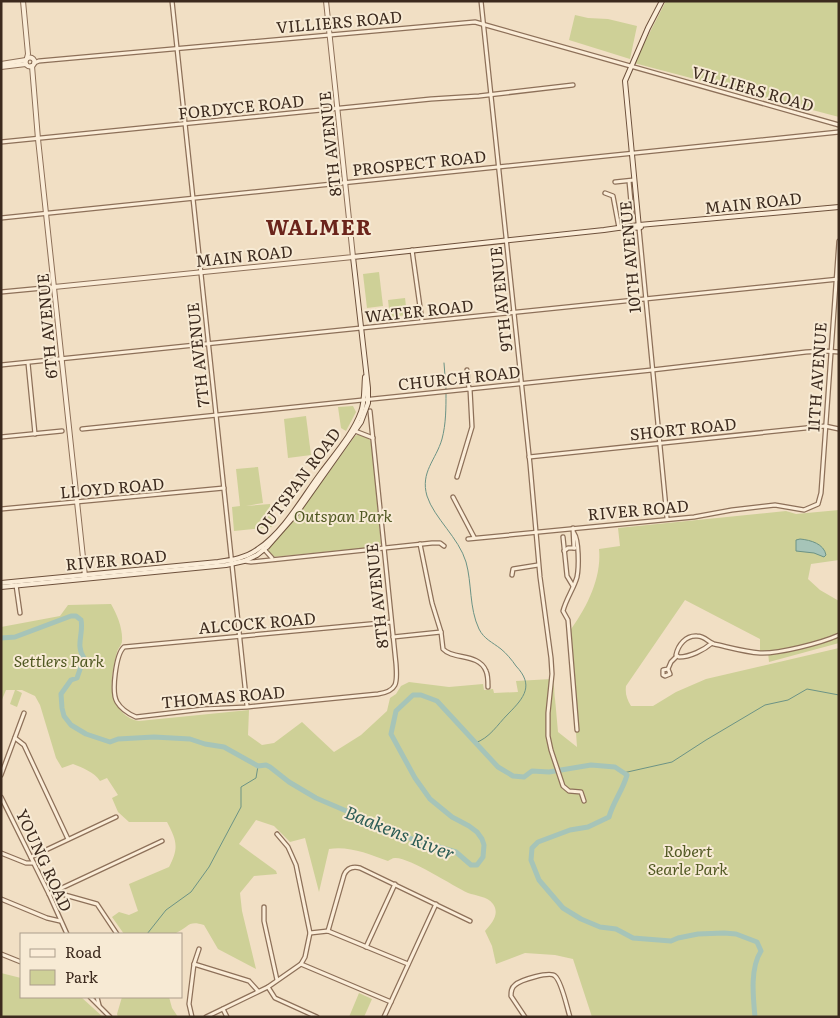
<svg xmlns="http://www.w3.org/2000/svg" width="840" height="1018" font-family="Literata,serif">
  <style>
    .green { fill: #ced097 }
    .water { fill: #a6c4b8; stroke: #6c9385 }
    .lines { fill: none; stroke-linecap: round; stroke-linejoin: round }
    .stream { stroke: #6c9385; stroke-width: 1 }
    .river { stroke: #a6c4b8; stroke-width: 5 }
    .minor-casing { stroke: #8d7059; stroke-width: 5.5 }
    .tertiary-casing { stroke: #8d7059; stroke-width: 6 }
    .secondary-casing { stroke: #6e513c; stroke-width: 6 }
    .minor { stroke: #fbedd8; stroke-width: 3 }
    .tertiary { stroke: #fbedd8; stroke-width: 4 }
    .secondary { stroke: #fbedd8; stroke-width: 4 }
    .labels { text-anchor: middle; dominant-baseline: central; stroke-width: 4; stroke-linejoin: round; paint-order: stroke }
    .street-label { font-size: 16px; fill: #3c2a1e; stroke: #f7ead4 }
    .park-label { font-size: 16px; font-style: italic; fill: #515923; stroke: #f7ead4 }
    .water-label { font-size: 18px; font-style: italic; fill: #2c5c55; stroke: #f7ead4 }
    .district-label { font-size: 21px; font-weight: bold; letter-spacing: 1px; fill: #6b241b; stroke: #f7ead4 }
  </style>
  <rect width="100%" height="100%" fill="#f1dfc4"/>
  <g class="green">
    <path d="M666,1H839V117L634,63Z"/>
    <path d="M575,15L588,18L608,19L637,26L630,59L569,40Z"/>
    <path d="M379,272L383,306L367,308L363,274Z"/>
    <path d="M405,298L407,315L390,317L388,300Z"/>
    <path d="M353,406L356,412L346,431L341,428L338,407Z"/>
    <path d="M306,416L311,455L288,458L284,419Z"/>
    <path d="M359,434L368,438L372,443L381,544L376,547L272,557L269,552V548L301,511L355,436Z"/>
    <path d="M258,467L263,503L246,506L270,504L272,527L234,531L232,507L240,506L236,469Z"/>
    <path d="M839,510V560L811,564L808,579L820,590L839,601V643L769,662L768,652L760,653V639L685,600L626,686C625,694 627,699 631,706H653L676,692L706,679L839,648V1017H592L573,959L555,955L525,953L496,964L492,946L485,931C492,923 500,914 493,904C487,896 476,896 468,893C453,886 409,857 395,858C392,858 390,860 388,861C368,854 350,846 329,849L319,892L305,838L290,842L274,826L256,820L239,844L276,871L277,874L254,876L240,893L242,911L256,969L218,949L204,925C188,920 189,927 176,933C169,937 134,934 124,934L112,917L119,912L129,915L138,911L129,884L169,867C179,848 177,841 167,822H129L118,812L112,798L118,795L107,778L100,781C94,772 83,768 73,764L62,768L56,758L40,705L35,696L22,690H16L22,693L17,707L10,704L15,690H6L1,702V627L60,616L68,605L111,604C117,614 123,629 122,641C122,645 118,648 117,652C112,673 106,694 122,712C127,717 132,720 139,721L249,710L248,735L262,745L274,743L302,722L334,752L361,735L387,711L390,698L396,694L401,686L409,682L449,687L483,684L484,690L493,689L494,693L518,692L516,681L552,679C555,686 554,692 555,699C556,709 557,721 558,732L577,747L569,632C586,609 602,578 599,549L620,546L618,528L786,511L796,514Z"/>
    <path d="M1,973L21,978V997H81L103,1017H1Z"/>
    <path d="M359,993L372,999L364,1017H349Z"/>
    <path d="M122,997H169L172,1008L178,1017H118L117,1014Z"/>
  </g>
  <path class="water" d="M800,539C811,540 824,544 826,555L824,557L814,553L796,551V540Z"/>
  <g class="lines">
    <g class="stream">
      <path d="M444,363L446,389"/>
      <path d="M446,393C446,408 446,424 442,439C436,460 420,472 427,496C434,518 459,538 466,562C472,583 469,608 479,629C484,639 492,642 501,649C506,653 512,660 516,666C534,685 525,697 508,714C497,725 490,738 475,743"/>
      <path d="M623,773L672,762L706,740L765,705L788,700L807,689L839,695"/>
      <path d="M147,934L166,910L191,892L209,867L241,807V787L256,778L258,766"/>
    </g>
    <path class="river" d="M1,638L15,637L71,616H76L81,620C84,633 75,645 84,658L77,678L71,680L61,694L62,708L64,716L71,725L86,734L110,742L118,739L154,737L190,739L205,744L224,747L258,766L266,765L270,767L289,782L316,798L412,839L456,852L471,865H477L483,857L484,845L482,839L477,832L469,826L452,817L430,799L415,778L391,734L396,711L413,695H421L437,701L498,767L513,776L524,777L532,771L549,772L591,765L615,767L627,775C623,790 613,802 609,817L588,827L570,830L538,842L532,848L531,860L539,880L563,908L581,919L600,927L616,929L633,938L671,941L678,938L698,934L724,933L736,934L757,942L761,951C750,968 753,996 755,1017"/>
    <g class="minor-casing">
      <g id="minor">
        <path d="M172,1L247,706"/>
        <path d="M481,1L530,464L540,577L551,658L552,674L548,713V736L551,750L563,786L569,791L581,792L584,801"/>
        <path d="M34,63L39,61L475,22L839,125"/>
        <path d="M1,142L431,99L479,96L573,85"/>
        <path d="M629,181L632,213"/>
        <path d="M615,182L634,180"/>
        <path d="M605,193L613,196L619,228"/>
        <path d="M1,218L839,132"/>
        <path d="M639,228L667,518"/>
        <path d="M412,250L422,321"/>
        <path d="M1,292L54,287"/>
        <path d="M28,363L35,434"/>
        <path d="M1,365L839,279"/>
        <path d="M467,370L469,389"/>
        <path d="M370,411L396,664C397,681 399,691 378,694L247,707L204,709L136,717C129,714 121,709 117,702C111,692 116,654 124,647L391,622"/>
        <path d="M82,429L652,370L806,352L824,351L839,352"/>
        <path d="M355,431L373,438"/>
        <path d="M1,437L62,431"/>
        <path d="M529,457L825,426L839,429"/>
        <path d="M457,477L472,427L470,389"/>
        <path d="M453,497L474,537"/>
        <path d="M1,509L224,488"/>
        <path d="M573,528L574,548"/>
        <path d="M574,533C579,540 579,567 577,577C574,588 566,599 563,611L568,620L577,730"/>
        <path d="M563,537L567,576L573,586"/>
        <path d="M468,539L694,517L732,510L775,505L804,510L818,504L821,493L839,241"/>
        <path d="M420,544L432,603L441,632L443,649C453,660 479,653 486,671C488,675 488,682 488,687"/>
        <path d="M263,548L272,558"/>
        <path d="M564,551L568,548H575"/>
        <path d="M244,561L251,562L432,543H440L444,546"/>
        <path d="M512,575L513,569L538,565"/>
        <path d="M16,585L20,613"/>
        <path d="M393,637L441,632"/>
        <path d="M712,643C704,650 690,657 679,657L676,655C678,645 686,635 697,636C705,636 708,642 714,644C728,647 745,652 760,653C778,654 821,643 839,635"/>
        <path d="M668,669L670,674L665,676L663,675V670L668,669L671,662L677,656"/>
        <path d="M15,738L24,745L68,839"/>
        <path d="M1,775L24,713"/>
        <path d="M1,797L49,894L67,934"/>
        <path d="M1,853L26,863H34"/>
        <path d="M31,857L116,817"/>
        <path d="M59,889L65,895L97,904L117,934"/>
        <path d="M49,894L162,841"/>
        <path d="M1,899L47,918L60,921"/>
        <path d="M264,907V921L277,980"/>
        <path d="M328,931L344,875C347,868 353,866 360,868L470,921"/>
        <path d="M310,933L328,931L408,964"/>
        <path d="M366,947L395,884"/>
        <path d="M1,954L21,962"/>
        <path d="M194,964L199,949"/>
        <path d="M301,964L391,1002"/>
        <path d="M268,987L275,998L317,1017"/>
        <path d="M90,997L110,1017"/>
        <path d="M97,997L99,1005"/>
        <path d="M223,1009L227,1017"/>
        <path d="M192,1017L189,1004L194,964L249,981L258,991"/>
        <path d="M206,1017L268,987L301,964L305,957L310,933L296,865L288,847L277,834"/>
        <path d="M384,1017L436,904"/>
        <path d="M525,1017L511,996C511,992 511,988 515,985C520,980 550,971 555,976C562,982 567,1008 570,1017"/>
      </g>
    </g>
    <g class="tertiary-casing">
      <g id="tertiary">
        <path d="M23,1L28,54L27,58"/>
        <circle cx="30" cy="62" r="4.5"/>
        <path d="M1,64L26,60"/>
        <path d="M32,66L38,139L85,576"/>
        <path d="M1,67L26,64"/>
        <path d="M54,287L353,257L326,1"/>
      </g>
    </g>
    <g class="secondary-casing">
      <g id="secondary">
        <path d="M639,228L625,81L648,28L662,1"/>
        <path d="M626,229L641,227"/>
        <path d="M1,583L218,562C232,560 246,558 258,549C284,532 303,497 321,473C335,454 353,434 361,412C365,401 364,388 365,377"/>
        <path d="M1,587L226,565L244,561L257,555L267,547L296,514L361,422L368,403V388L353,257L604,230L639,225L839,207"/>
      </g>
    </g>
    <use href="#minor" class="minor"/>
    <use href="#tertiary" class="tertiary"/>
    <use href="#secondary" class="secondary"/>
  </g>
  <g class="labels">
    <g class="street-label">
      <text transform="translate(339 21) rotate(-5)">VILLIERS ROAD</text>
      <text transform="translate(753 88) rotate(16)">VILLIERS ROAD</text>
      <text transform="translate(241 106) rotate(-6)">FORDYCE ROAD</text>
      <text transform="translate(329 144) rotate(-96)">8TH AVENUE</text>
      <text transform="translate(419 162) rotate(-6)">PROSPECT ROAD</text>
      <text transform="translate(753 202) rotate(-6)">MAIN ROAD</text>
      <text transform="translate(244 255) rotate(-6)">MAIN ROAD</text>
      <text transform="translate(629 257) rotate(-95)">10TH AVENUE</text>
      <text transform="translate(500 299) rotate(-96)">9TH AVENUE</text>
      <text transform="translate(419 310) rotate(-6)">WATER ROAD</text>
      <text transform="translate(46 326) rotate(-95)">6TH AVENUE</text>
      <text transform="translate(197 355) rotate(-96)">7TH AVENUE</text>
      <text transform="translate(459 377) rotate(-6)">CHURCH ROAD</text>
      <text transform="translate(816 377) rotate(-86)">11TH AVENUE</text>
      <text transform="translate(683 428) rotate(-6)">SHORT ROAD</text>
      <text transform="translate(297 481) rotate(-53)">OUTSPAN ROAD</text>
      <text transform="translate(112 487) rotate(-5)">LLOYD ROAD</text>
      <text transform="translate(638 509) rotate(-5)">RIVER ROAD</text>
      <text transform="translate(116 559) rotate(-5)">RIVER ROAD</text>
      <text transform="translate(376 596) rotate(-96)">8TH AVENUE</text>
      <text transform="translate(257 622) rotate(-5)">ALCOCK ROAD</text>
      <text transform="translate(223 696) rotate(-5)">THOMAS ROAD</text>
      <text transform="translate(45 860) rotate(65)">YOUNG ROAD</text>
    </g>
    <g class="park-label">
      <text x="343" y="515">Outspan Park</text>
      <text x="59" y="660">Settlers Park</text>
      <text x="688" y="850">Robert<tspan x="688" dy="18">Searle Park</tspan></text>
    </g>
    <g class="water-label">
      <text transform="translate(400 832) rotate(22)">Baakens River</text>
    </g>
    <g class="district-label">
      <text x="319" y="225">WALMER</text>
    </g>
  </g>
  <rect width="840" height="1018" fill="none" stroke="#3c2a1e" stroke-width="5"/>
  <rect x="20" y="933" width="162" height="65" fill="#f7ead4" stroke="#ac9d8b"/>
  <rect x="30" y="949" width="25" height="8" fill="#fbedd8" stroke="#ac9d8b"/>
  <text x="65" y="958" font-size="15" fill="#3c2a1e">Road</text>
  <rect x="30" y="970" width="25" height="15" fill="#ced097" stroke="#ac9d8b"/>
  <text x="65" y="983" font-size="15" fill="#3c2a1e">Park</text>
</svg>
